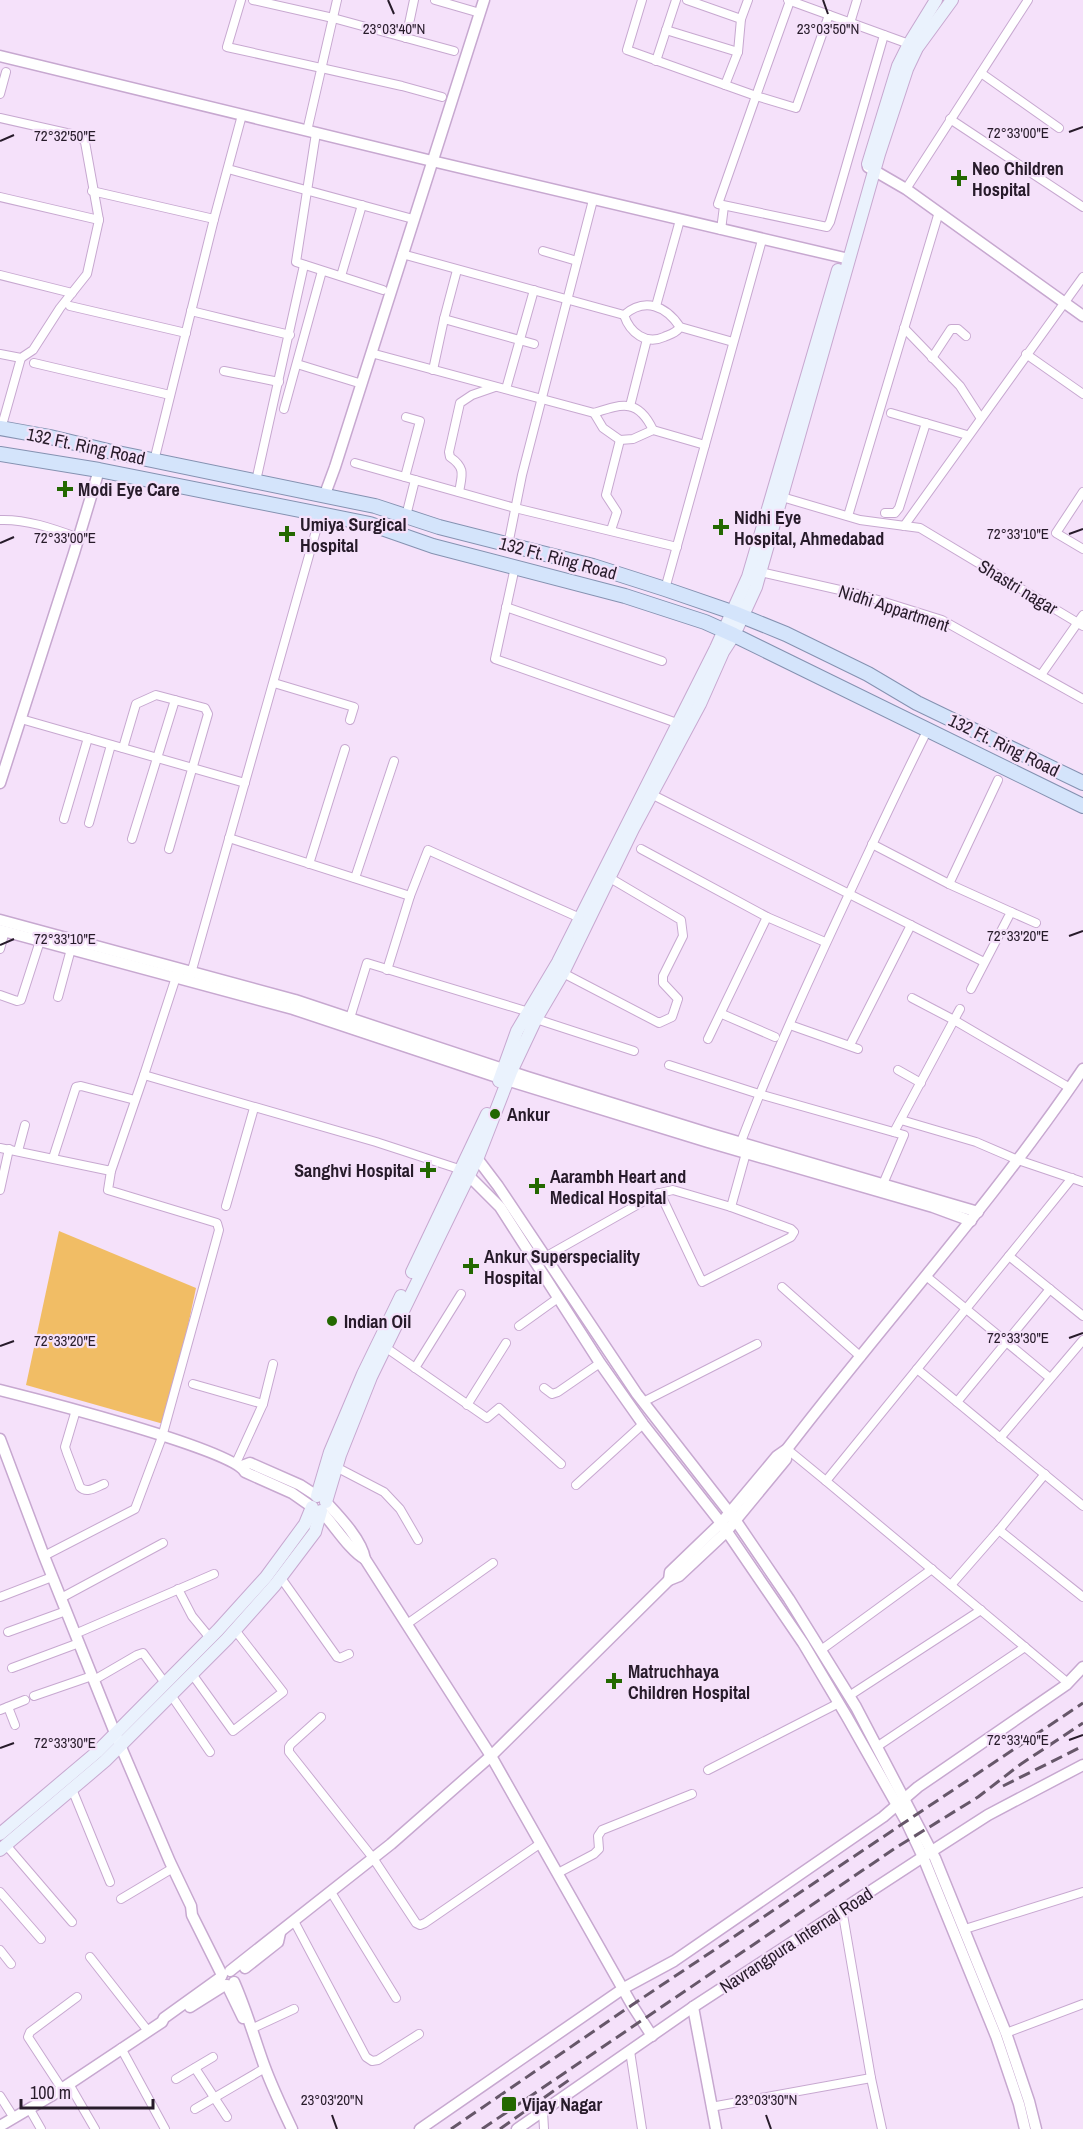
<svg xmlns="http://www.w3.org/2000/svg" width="1083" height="2129" font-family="'Archivo Narrow',sans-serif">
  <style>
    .green { fill: #f1bd65 }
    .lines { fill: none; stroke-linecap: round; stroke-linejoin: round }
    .minor-casing { stroke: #c7a8d0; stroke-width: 10 }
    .tertiary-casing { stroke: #c7a8d0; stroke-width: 13 }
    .secondary-casing { stroke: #c7a8d0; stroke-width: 14 }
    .primary-casing { stroke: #8592b1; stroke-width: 16 }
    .minor { stroke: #fff; stroke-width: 8 }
    .tertiary { stroke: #fff; stroke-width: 10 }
    .secondary { stroke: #eaf2fd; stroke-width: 12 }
    .primary { stroke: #d4e4fb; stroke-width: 14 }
    .rail { stroke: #665769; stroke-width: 3; stroke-dasharray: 12 6; stroke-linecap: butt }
    .ticks { fill: none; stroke: #271b2a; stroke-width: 2 }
    .poi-dot { fill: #236800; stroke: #f5e1fa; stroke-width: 2 }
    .labels { text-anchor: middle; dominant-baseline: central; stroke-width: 4.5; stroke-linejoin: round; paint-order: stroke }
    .poi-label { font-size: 18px; font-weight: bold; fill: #271b2a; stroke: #f5e1fa; text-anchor: start }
    .street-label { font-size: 18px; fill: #271b2a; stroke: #f5e1fa }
    .ticks-label { font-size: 15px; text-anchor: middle; fill: #271b2a; stroke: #f5e1fa; stroke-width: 4.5; stroke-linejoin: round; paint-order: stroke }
  </style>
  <rect width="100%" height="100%" fill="#f5e1fa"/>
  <path class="green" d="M59,1231L196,1288L167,1425L26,1385Z"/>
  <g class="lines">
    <g class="minor-casing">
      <g id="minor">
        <path d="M241,0L227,47L402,86L442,97"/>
        <path d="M253,0L333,18L454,51"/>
        <path d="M435,0L480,13"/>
        <path d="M642,0L627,50L756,96L718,204L827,227L830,222L884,35"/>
        <path d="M687,0L741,19"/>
        <path d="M788,0L909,44"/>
        <path d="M790,1L756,96L796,108L829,15"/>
        <path d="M850,23L857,0"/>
        <path d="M666,30L738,52"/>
        <path d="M406,38L414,0"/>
        <path d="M656,61L676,0"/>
        <path d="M981,73L1059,128"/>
        <path d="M725,85L738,52L741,19L748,0"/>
        <path d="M0,94L6,72"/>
        <path d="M0,118L80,136L85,142L99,220L87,274L60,308L33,350L21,358L0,354"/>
        <path d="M950,119L1083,207"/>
        <path d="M307,131L337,0"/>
        <path d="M316,133L296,262L383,290"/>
        <path d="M228,169L413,219"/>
        <path d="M906,189L1028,0"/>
        <path d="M92,191L214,219"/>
        <path d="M0,197L99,220"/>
        <path d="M721,230L724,206"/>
        <path d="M543,251L577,261"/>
        <path d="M402,254L624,315C645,297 666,306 680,327L733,342"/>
        <path d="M0,275L72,293"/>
        <path d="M341,276L362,205"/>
        <path d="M70,306L186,333"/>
        <path d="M656,306L680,220"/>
        <path d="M191,311L290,335"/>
        <path d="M624,315C630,333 646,345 664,337C671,334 676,333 680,327"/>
        <path d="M444,319L457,270"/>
        <path d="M904,328L960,386L980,417"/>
        <path d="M371,353L594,413C622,404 638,398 653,430"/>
        <path d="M1026,354L1083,394"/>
        <path d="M932,358L951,329H958L966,336"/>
        <path d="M34,363L170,395"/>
        <path d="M297,364L362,384"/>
        <path d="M433,370L444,319L534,344"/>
        <path d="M224,371L279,382"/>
        <path d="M506,389L534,290"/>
        <path d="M630,406L647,339"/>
        <path d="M284,409L322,271"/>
        <path d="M594,413L603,428L620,440L633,439L653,430L705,445"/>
        <path d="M891,413L967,435"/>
        <path d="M1,429L21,358"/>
        <path d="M154,461L214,219L242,115"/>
        <path d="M355,463L515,508L677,547"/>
        <path d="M405,477L420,421L406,417"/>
        <path d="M256,481L304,265"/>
        <path d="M459,492C462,475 466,468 450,457L449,452L460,403L472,395L495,387"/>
        <path d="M1083,492L1056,533L1083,549"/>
        <path d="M782,497L860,520L920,528L1083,626"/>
        <path d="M885,513H895L899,508L926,423"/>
        <path d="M406,516L415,480"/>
        <path d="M848,516L939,212"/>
        <path d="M0,520C27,519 54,529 79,538"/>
        <path d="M904,526L1083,277"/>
        <path d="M611,530L617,512L606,495L620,440"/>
        <path d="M508,545L522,475L593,200"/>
        <path d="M515,567L495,659L677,723"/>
        <path d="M760,572L862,595L942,620L1083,699"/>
        <path d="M665,589L762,240"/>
        <path d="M506,607L662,661"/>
        <path d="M1041,675L1083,615"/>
        <path d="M274,683L354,707L350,720"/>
        <path d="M21,719L245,783"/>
        <path d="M123,748L136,704L156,695L205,708L208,714L169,849"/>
        <path d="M651,794L984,962"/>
        <path d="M64,819L88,738"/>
        <path d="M89,823L111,745"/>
        <path d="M229,838L410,896"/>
        <path d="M132,839L175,700"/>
        <path d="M872,844L949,884L1011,912L971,989"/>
        <path d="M641,849L767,917L825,942"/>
        <path d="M309,864L345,749"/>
        <path d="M355,878L394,761"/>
        <path d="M949,884L998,780"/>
        <path d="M1011,912L1036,923"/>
        <path d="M0,949L5,931"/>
        <path d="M387,970L410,896L428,850L580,918"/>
        <path d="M563,973L659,1023L672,1017L678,999L663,983V976L683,936L681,920L610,878"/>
        <path d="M177,974L144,1075L376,1142L462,1170"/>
        <path d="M190,977L321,513"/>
        <path d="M0,995L17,1001L21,1000L40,941"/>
        <path d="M58,997L71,949"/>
        <path d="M912,998L954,1020L960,1009"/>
        <path d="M722,1014L775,1037"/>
        <path d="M350,1018L367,963L529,1012"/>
        <path d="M536,1019L634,1051"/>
        <path d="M790,1025L858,1049"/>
        <path d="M708,1039L767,917"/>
        <path d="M850,1045L911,925"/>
        <path d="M669,1065L759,1094L904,1135L883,1184"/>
        <path d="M898,1070L921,1083"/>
        <path d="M901,1120L976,1142L1018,1160L1083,1182"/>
        <path d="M894,1132L954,1020L1070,1088"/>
        <path d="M739,1147C776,1049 820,956 864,862C885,817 906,773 928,729"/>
        <path d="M0,1148L111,1171L144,1075"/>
        <path d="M18,1151L25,1125"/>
        <path d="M53,1158L76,1087L81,1086L135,1100"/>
        <path d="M1072,1178L1009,1256L1083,1316"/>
        <path d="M0,1190L9,1149"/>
        <path d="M226,1206L254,1108"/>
        <path d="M731,1207L746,1153"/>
        <path d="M545,1257L658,1193H660L673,1190L731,1207L791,1229L794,1232L791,1237L702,1282L660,1193"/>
        <path d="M926,1276L1050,1378"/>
        <path d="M782,1287L861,1357"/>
        <path d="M519,1326L558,1298"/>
        <path d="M385,1347L487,1418L499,1408L561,1464"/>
        <path d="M415,1368L461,1294"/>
        <path d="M917,1369L1083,1506"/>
        <path d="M193,1384L263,1404"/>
        <path d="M544,1388L552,1394L558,1392L600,1363"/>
        <path d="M643,1402L757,1344"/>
        <path d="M957,1402L1050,1289"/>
        <path d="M467,1405L506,1343"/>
        <path d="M76,1410L65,1447L67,1453L80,1487C87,1494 96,1487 104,1484"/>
        <path d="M1000,1438L1083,1340"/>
        <path d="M787,1449L826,1481L1009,1256"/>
        <path d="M236,1463L263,1404L273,1364"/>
        <path d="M336,1467L384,1492L400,1509L418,1540"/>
        <path d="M826,1481L1068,1683"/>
        <path d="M576,1485L643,1424"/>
        <path d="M999,1530L1045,1474"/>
        <path d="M44,1556L135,1509L162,1437L219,1230L217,1223L108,1190L111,1171"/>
        <path d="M281,1578L337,1657L340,1658L349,1654"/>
        <path d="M951,1585L999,1530L1083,1597"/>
        <path d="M178,1589L192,1616L210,1638"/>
        <path d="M0,1597L52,1577"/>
        <path d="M61,1598L163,1543"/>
        <path d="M407,1624L493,1563"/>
        <path d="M8,1632L66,1611"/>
        <path d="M75,1634L214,1574"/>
        <path d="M821,1650L932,1569"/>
        <path d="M12,1668L79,1643"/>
        <path d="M192,1674L233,1731L283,1692L235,1630"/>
        <path d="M94,1680L137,1655L143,1653L165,1683"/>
        <path d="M171,1695L210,1752"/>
        <path d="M34,1696L92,1676"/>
        <path d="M849,1696L981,1610"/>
        <path d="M8,1707L15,1725"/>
        <path d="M0,1710L25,1700"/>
        <path d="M321,1717L291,1744L289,1747V1752L373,1858L416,1923L420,1925L425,1923L541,1843"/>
        <path d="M878,1746L1025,1647"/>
        <path d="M708,1770L839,1703"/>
        <path d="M72,1789L110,1882"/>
        <path d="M6,1845L72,1922"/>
        <path d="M558,1873L594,1854L599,1849L598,1836L602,1830L692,1794"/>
        <path d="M0,1892L41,1939"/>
        <path d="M331,1892L396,1998"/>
        <path d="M121,1899L173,1868"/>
        <path d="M842,1909L871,2078L882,2129"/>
        <path d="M294,1921L366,2057L372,2061L378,2060L419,2034"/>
        <path d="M965,1929L1083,1892"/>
        <path d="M0,1950L11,1964"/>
        <path d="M90,1957L148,2031"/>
        <path d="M251,2029L294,2009"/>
        <path d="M1006,2033L1083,2004"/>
        <path d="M121,2048L165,2129"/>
        <path d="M630,2051L642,2129"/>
        <path d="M195,2068L227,2117"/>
        <path d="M176,2079L213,2057"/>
        <path d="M69,2084L95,2129"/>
        <path d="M62,2089L28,2037L30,2032L77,1997"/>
        <path d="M0,2096L14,2118"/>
        <path d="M711,2107L871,2078"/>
        <path d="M29,2108L41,2129"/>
        <path d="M195,2109L265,2068"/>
        <path d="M543,2111L544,2129"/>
      </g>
    </g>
    <g class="tertiary-casing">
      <g id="tertiary">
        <path d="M0,56L432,161L849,259"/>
        <path d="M868,167L906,189L1083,316"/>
        <path d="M325,494L335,467L484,0"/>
        <path d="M0,783L74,553L99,470"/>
        <path d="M0,920L295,1000L527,1077L711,1134L978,1212"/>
        <path d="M0,930L293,1009L500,1078L708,1142L933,1207L971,1221"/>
        <path d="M473,1153L498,1186L637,1394L736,1521L789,1599L856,1707L935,1858L1006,2033L1029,2101L1036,2129"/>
        <path d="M465,1172L500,1207L600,1363L643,1424L721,1523L803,1643L847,1717L906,1821L923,1857L996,2036L1019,2104L1025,2129"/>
        <path d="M0,1390C36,1399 232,1449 245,1472L292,1493L312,1507"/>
        <path d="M0,1439L44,1556L115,1733L170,1862L191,1906L192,1915L222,1975"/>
        <path d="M242,1466L250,1463L300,1485L317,1496"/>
        <path d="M326,1502C339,1516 362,1540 365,1559L491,1756L632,2005L652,2036"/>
        <path d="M321,1511C334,1525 350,1551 365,1559"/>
        <path d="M669,1580L670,1572L721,1523L777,1456L787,1449C885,1321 993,1202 1083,1069"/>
        <path d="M245,1968L278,1942L280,1933"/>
        <path d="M230,1971L391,1844L491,1756L669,1580L679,1576L726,1532L786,1459L787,1449"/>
        <path d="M234,1982C246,2009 254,2037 264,2065C272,2087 282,2108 292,2129"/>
        <path d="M227,1985L243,2018"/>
        <path d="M190,2007L225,1985"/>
        <path d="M693,2007L716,2129"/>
        <path d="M0,2126L51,2096L162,2022L164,2018L221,1977"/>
        <path d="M420,2129L624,1988L674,1961L883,1817L918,1787L1066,1685L1083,1667"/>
        <path d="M517,2129L693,2007L932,1851L988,1815L1083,1765"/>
      </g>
    </g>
    <g class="secondary-casing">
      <g id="secondary">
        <path d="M868,164L898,66L909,44L936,0"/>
        <path d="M499,1081L517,1031L558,962L716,648L748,577L838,270"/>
        <path d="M412,1272L487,1114"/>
        <path d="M317,1496L330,1452L363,1374L401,1296"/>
        <path d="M326,1502L340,1455L371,1377L478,1157L511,1072L536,1019L563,973L633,829L700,704L723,652L734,635L756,587L879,154L907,69L917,48L952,0"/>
        <path d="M0,1834L97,1752L218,1630L266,1577L305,1524L312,1507"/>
        <path d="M0,1850L105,1761L227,1639L275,1585L315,1532L321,1511"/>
      </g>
    </g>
    <g class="primary-casing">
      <g id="primary">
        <path d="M0,428L50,437L108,451L375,506L439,527L593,566L665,589L732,612L786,634L868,674L917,703L1083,783"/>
        <path d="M0,454L99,470L370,524L433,546L625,596L705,622L734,635L1083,806"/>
      </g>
    </g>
    <use href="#minor" class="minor"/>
    <use href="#tertiary" class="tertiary"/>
    <use href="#secondary" class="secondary"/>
    <use href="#primary" class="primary"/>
    <g class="rail">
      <path d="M1003,1786L1083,1746"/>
      <path d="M451,2129L632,2005L1083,1703"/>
      <path d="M482,2129L897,1847L978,1797L1021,1764L1083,1723"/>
      <path d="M500,2129L569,2080"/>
    </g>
  </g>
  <path class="ticks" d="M388,0L394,14M823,0L828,14M1069,132L1083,127M0,141L14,135M1069,534L1083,529M0,543L14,537M1069,936L1083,931M0,945L14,939M1069,1338L1083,1333M0,1346L14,1341M1069,1740L1083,1735M0,1748L14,1743M332,2115L337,2129M766,2115L771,2129"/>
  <g class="poi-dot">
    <path d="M956 169h6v6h6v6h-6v6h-6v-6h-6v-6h6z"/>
    <path d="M62 480h6v6h6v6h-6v6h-6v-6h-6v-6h6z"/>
    <path d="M718 518h6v6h6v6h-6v6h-6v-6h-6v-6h6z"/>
    <path d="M284 525h6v6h6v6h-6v6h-6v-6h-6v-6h6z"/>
    <circle cx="495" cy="1114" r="6"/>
    <path d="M425 1161h6v6h6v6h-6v6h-6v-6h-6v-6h6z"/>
    <path d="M534 1177h6v6h6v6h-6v6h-6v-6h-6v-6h6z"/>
    <path d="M468 1257h6v6h6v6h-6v6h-6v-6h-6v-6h6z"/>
    <circle cx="332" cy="1321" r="6"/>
    <path d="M611 1672h6v6h6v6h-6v6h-6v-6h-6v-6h6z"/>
    <rect x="501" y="2096" width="16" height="16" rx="3"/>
  </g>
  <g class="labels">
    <g class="poi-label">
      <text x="972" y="168">Neo Children<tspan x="972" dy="21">Hospital</tspan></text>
      <text x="78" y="489">Modi Eye Care</text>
      <text x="734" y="517">Nidhi Eye<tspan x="734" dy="21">Hospital, Ahmedabad</tspan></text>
      <text x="300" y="524">Umiya Surgical<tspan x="300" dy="21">Hospital</tspan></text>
      <text x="507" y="1114">Ankur</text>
      <text x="414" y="1170" text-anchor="end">Sanghvi Hospital</text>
      <text x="550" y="1176">Aarambh Heart and<tspan x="550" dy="21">Medical Hospital</tspan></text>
      <text x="484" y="1256">Ankur Superspeciality<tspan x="484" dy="21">Hospital</tspan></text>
      <text x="344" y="1321">Indian Oil</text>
      <text x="628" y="1671">Matruchhaya<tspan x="628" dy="21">Children Hospital</tspan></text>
      <text x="522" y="2104">Vijay Nagar</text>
    </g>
    <g class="street-label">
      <text transform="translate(86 446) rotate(12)">132 Ft. Ring Road</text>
      <text transform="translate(558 558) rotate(15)">132 Ft. Ring Road</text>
      <text transform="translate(1018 587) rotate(31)">Shastri nagar</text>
      <text transform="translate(894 608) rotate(18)">Nidhi Appartment</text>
      <text transform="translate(1004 745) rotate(26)">132 Ft. Ring Road</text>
      <text transform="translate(796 1940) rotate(-33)">Navrangpura Internal Road</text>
    </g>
  </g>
  <g class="ticks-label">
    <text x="394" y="34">23°03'40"N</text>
    <text x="828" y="34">23°03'50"N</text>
    <text x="1018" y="138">72°33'00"E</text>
    <text x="65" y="141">72°32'50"E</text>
    <text x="1018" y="539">72°33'10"E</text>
    <text x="65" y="543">72°33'00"E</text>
    <text x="1018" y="941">72°33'20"E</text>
    <text x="65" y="944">72°33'10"E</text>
    <text x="1018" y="1343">72°33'30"E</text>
    <text x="65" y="1346">72°33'20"E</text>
    <text x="1018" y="1745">72°33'40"E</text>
    <text x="65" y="1748">72°33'30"E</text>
    <text x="332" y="2105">23°03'20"N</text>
    <text x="766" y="2105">23°03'30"N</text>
  </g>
  <path d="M21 2099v9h132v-9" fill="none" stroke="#271b2a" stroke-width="3"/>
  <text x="30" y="2099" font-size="18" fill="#271b2a" stroke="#f5e1fa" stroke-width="4.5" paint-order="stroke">100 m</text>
</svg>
